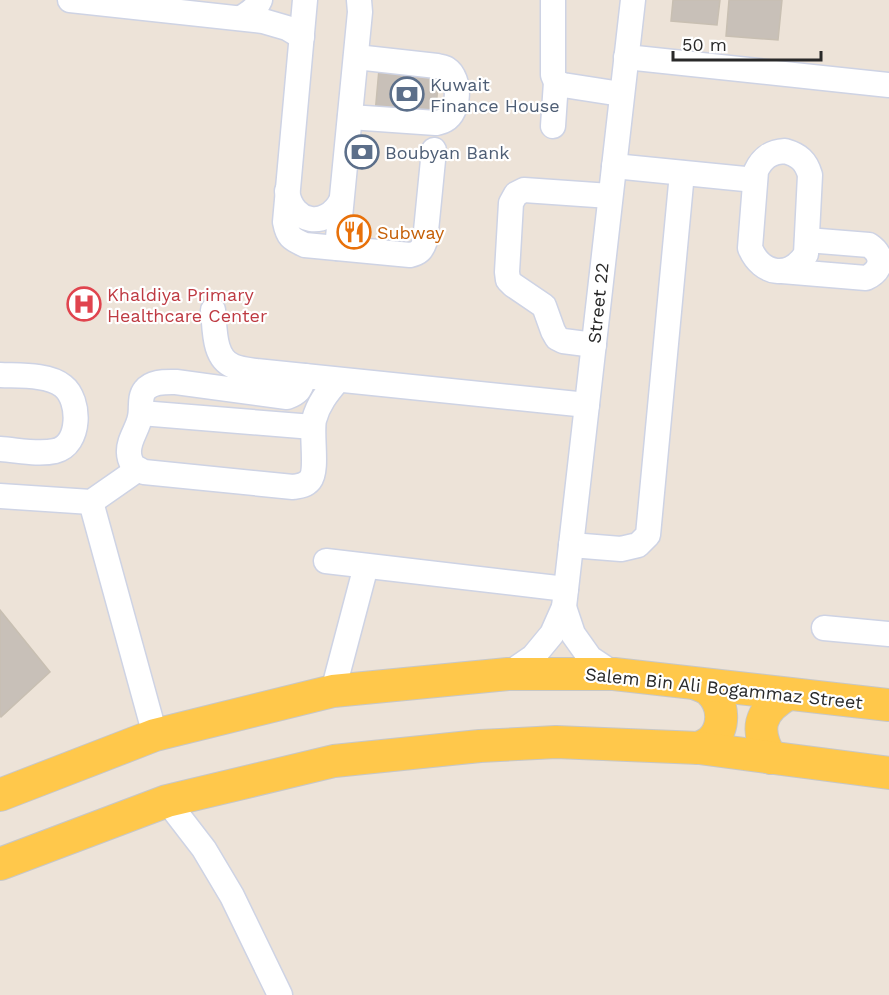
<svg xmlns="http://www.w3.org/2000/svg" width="889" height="995" font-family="'Work Sans',sans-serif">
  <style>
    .building { fill: #c8c0b8; stroke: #c8bfb2; stroke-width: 1.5 }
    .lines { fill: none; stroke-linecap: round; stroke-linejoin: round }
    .minor-casing { stroke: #ced3e4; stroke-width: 27 }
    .major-casing { stroke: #c7c7c7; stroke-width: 34 }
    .minor { stroke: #fff; stroke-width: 24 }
    .major { stroke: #ffc84b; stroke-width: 32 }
    .labels { text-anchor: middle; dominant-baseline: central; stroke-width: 4.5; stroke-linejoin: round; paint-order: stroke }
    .service-label { font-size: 18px; fill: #4e5e75; stroke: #fff; text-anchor: start }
    .food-label { font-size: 18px; fill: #c56008; stroke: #fff; text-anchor: start }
    .health-label { font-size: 18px; fill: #be3a42; stroke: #fff; text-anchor: start }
    .street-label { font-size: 18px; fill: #292929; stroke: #fff }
  </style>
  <rect width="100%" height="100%" fill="#ede3d8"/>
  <g class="building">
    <path d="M673,0H720L717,25L671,21Z"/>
    <path d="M729,0H782L778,40L726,36Z"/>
    <path d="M379,69L439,74L435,119L375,114Z"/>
    <path d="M0,610L50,672L1,717L0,716Z"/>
  </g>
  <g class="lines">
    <g class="minor-casing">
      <g id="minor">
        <path d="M70,0L263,21L287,28L302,37"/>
        <path d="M305,0L285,222C288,238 292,239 305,245L410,255C419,253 422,250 425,241L434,150"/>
        <path d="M553,0V75L556,82L563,85L621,94"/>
        <path d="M241,18C249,13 256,9 260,0"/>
        <path d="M626,57L889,85"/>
        <path d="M350,117L436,123C439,122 442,122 445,120C460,112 461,78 447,69C444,67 440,67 437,66L356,57"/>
        <path d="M553,126L556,82"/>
        <path d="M785,151C799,155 806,161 810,175L806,254C790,279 762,276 750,248L756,171C762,158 770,152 785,151Z"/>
        <path d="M614,166L755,180"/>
        <path d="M287,191C292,224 326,229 341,201"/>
        <path d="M337,248L360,12L359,0"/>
        <path d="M782,271L866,278C883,270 884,255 869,245L807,240"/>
        <path d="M213,310C215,328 213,358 233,366C239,369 249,370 256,371L587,405"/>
        <path d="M594,345L563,341L557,338L553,331L544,306L513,285L508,280L507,272L511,203L516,194L524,190L610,196"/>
        <path d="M0,375C18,376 48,374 63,386C81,400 81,445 55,451C38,455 17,450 0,449"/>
        <path d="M305,376C300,389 300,392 287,397L176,382C165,382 152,381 145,390C139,397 142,409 140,417C138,429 128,440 129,453C129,457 131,462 133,466L144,472L293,487C299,486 305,486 310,480C318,470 311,435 314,420C318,404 327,393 338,380"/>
        <path d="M141,413L313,427"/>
        <path d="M0,496L91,502L137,470"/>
        <path d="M91,502L155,735"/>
        <path d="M571,545L621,549L638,545L648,535L682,173"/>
        <path d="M326,561L566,589"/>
        <path d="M564,607L573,634L590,658L614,674"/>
        <path d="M824,628L889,634"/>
        <path d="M508,674L533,657L552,634L564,607L633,0"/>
        <path d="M333,691L366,566"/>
        <path d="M167,801L204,849L232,896L280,995"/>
      </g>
    </g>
    <g class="major-casing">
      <g id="major">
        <path d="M697,684C701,686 707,688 710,691C724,704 725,727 712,740C708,744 703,746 699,748"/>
        <path d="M771,758C754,729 759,711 788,694"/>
        <path d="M0,795L155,735L333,691L508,674H614L889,705"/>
        <path d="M0,864L167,801L334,761L480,746L556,742L699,748L889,773"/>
      </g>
    </g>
    <use href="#minor" class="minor"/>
    <use href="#major" class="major"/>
  </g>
  <defs>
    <g id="bank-ring" transform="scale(1.725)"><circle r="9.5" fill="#fff" stroke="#5c6f8a" stroke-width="1.5"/><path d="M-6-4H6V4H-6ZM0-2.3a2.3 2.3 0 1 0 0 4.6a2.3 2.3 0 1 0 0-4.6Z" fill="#5c6f8a"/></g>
    <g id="restaurant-ring" transform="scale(1.725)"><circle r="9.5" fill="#fff" stroke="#e8710a" stroke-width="1.5"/><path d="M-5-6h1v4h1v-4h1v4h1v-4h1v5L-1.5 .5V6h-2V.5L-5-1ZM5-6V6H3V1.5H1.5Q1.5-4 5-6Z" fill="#e8710a"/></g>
    <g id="hospital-ring" transform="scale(1.725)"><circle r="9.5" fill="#fff" stroke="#e0444e" stroke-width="1.5"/><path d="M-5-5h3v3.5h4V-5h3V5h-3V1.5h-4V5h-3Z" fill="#e0444e"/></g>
  </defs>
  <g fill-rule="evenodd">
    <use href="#bank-ring" x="407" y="94"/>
    <use href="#bank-ring" x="362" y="152"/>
    <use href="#restaurant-ring" x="354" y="232"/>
    <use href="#hospital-ring" x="84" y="304"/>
  </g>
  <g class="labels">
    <g class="service-label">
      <text x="430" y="84">Kuwait<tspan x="430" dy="21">Finance House</tspan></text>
      <text x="385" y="152">Boubyan Bank</text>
    </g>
    <g class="food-label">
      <text x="377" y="232">Subway</text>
    </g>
    <g class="health-label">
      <text x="107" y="294">Khaldiya Primary<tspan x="107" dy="21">Healthcare Center</tspan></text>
    </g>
    <g class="street-label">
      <text transform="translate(598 303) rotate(-84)">Street 22</text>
      <text transform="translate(724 688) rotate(6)">Salem Bin Ali Bogammaz Street</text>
    </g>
  </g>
  <path d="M673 51v9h148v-9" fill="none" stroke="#292929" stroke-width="3"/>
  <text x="682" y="51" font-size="18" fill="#292929" stroke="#ffffff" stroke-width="4.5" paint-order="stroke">50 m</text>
</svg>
